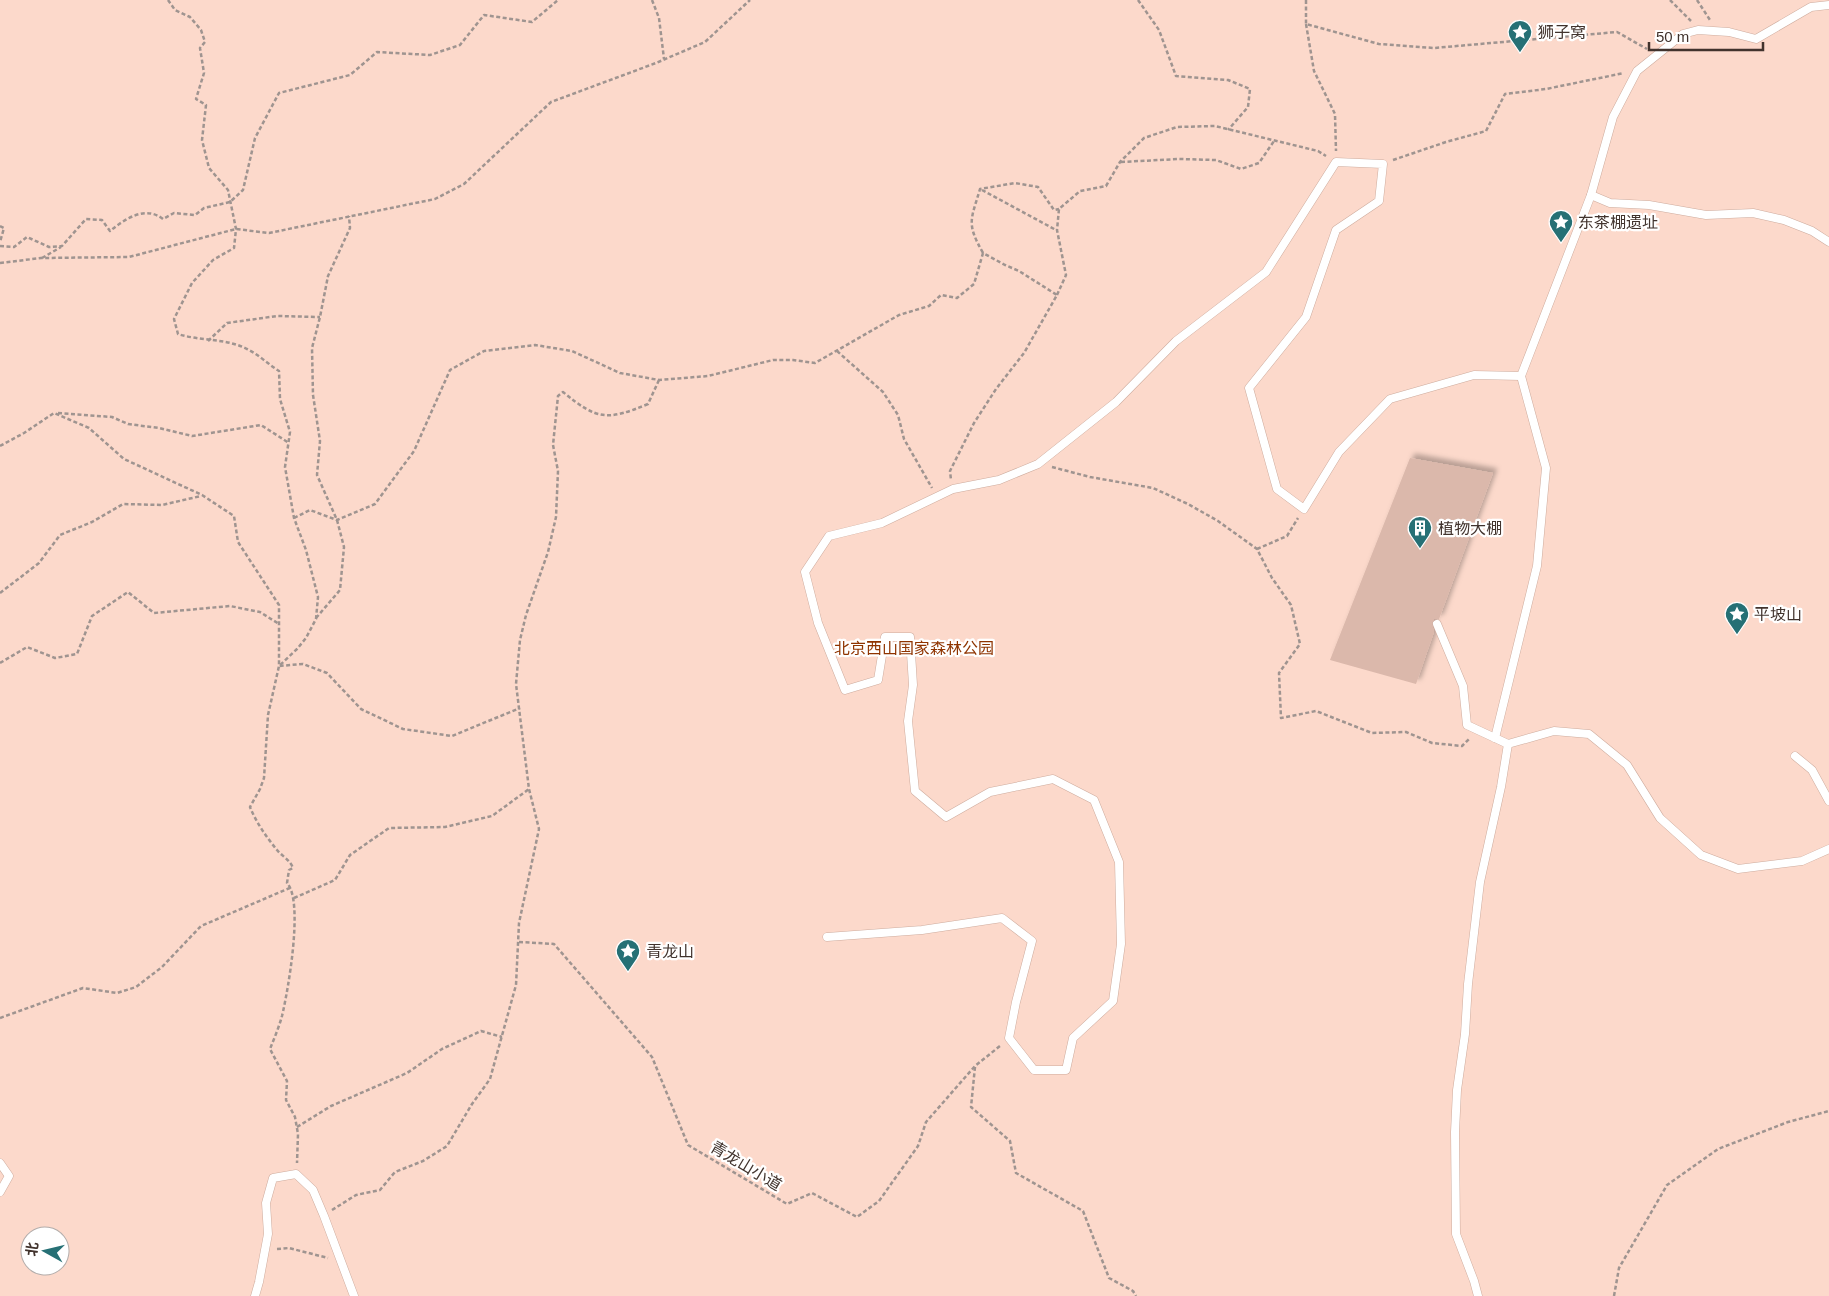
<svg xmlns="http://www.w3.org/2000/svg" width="1829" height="1296" font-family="Arial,'Noto Sans SC',sans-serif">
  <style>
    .green { fill: #fcd9cb; fill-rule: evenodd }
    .building { fill: #dbb8ab; filter: url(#shadow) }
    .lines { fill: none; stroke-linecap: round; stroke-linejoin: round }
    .service-casing { stroke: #ceac9e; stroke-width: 9 }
    .path { stroke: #9f9490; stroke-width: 2.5; stroke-dasharray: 4 2.5; stroke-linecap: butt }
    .service { stroke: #fff; stroke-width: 8 }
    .labels { text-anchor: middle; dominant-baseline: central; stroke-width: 4.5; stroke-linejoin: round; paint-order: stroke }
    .poi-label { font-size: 16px; fill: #41332d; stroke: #fff; text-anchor: start }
    .park-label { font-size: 16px; fill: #8f3400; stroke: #fff }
    .street-label { font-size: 16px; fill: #41332d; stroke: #fff }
  </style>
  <defs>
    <filter id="shadow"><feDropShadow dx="4.5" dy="-4.5" stdDeviation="2.5" flood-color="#0004"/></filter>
  </defs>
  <rect width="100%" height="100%" fill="#fef7f4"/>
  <path class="green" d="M0,0H1829V1296H0ZM30,1236H60V1266H30Z"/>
  <path class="building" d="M1410,458L1493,473L1439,619H1434L1432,623L1434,632L1416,684L1330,660Z"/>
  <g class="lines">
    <g class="service-casing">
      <g id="service">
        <path d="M1829,5L1811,7L1756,39L1729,32L1698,30L1683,34L1637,71L1613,117L1591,195L1610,203L1649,205L1706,215L1753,213L1784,220L1812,231L1829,242"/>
        <path d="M1437,624L1463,686L1467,725L1508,744"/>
        <path d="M1495,738L1537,566L1546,468L1521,376L1591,195"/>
        <path d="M1795,756L1812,770L1829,801"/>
        <path d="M827,937L922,930L1002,918L1032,941L1016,1002L1009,1038L1034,1070H1066L1073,1038L1113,1001L1121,944L1119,862L1094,800L1053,779L990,792L946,817L915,791L908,721L913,685L910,637H885L878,680L845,690L818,623L805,572L829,536L882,523L953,489L999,480L1038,464L1116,402L1176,341L1266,272L1336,162L1383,164L1379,201L1336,230L1306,317L1249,388L1277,489L1304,509L1339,452L1390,399L1474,375L1521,376"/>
        <path d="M0,1163L9,1176L0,1192"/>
        <path d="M255,1296L259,1282L268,1234L266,1203L273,1178L296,1174L313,1190L324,1216L354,1296"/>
        <path d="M1478,1296L1474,1281L1456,1234L1455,1132L1457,1090L1465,1034L1468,984L1480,882L1501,787L1508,744L1554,731L1589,734L1627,765L1660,818L1701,855L1738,869L1802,861L1829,849"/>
      </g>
    </g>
    <g class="path">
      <path d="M168,0L175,10L190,17L201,30L205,42L200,48L204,73L196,99L206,105L202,140L209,168L228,190L236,229L234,248L213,260L192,283L174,319L178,334C199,341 226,338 247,349C258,354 268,364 279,371L280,399L290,432L285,467L294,518L306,550L318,597L316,619L306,638L297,649L279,666L268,715L264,778L260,789L250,807C256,822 267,838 277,850C282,856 290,860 293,868L289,870L287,883C304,901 288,991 282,1016C279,1027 274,1039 270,1049L287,1081L286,1100L295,1117L298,1134L297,1163"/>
      <path d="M652,0L659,18L664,59"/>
      <path d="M1138,0L1159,30L1176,76L1228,80L1250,89L1248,107L1228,130"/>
      <path d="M1306,0V24L1379,44L1434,48L1617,32L1647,49"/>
      <path d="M1670,0L1691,21"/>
      <path d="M1697,0L1710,20"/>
      <path d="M1306,24L1314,71L1335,114L1336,151"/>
      <path d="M1393,160L1446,142L1486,131L1505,94L1546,89L1624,73"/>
      <path d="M1121,162L1179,159L1216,160L1241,169L1259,163L1274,141"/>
      <path d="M982,190L1056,230"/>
      <path d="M0,226L4,228L0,242"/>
      <path d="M0,246L14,247L27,237L49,247L62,246L86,219L102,220L110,231C125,219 145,205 163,219L174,213L195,215L204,208L230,202L243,190L255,138L279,93L350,75L377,52L430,55L460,45L484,15L532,22L558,0"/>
      <path d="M983,253C966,223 971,220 980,189L1015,183L1038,187L1054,210L1059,209"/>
      <path d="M42,258L61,247"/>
      <path d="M0,263L41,258L129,257L236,229L269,233L435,199L464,184L551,102L656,63L705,42L750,0"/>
      <path d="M1057,295L1066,275L1057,230L1059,209L1080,191L1106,186L1120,162L1144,138L1177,127L1215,126L1318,151L1326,156"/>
      <path d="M208,341L227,323L277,316L320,317"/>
      <path d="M837,351L883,392L898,415L904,439L932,488"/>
      <path d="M58,413L112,417L128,424L159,428L192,436L261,425L289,443"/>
      <path d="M0,446L24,433L54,413L89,428L124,459L202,495L234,516L238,542L279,605V666L303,664L327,673L361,709L403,729L452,736L520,708"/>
      <path d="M1052,467L1090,477L1153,488L1188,504L1218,521L1257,549L1272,578L1291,605L1300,644L1279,673L1281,718L1316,711L1372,733L1406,732L1432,743L1462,746L1469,739"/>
      <path d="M294,518L310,510L337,520L375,504L414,451L450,370L484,351L535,345L572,351L620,373L659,380L708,376L773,360H793L815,363L899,315L929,306L941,295L957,298L974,284L983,253L1005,265L1019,271L1057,295L1024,353L996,389L974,423L950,471L951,480"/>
      <path d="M1257,549L1287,536L1298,518"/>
      <path d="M0,593L39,563L60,535L92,522L123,504L162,505L201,496"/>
      <path d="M316,618L340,590L344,547L337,520L317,475L320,441L313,395L312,348L320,317L328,276L350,228L349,216"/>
      <path d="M0,663L27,647L55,658L77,654L92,616L128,592L154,613L230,606L260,612L279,624"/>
      <path d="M294,898L335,880L350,855L389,828L445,827L492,816L529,789"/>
      <path d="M519,942L554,944L652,1057L688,1145L787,1204L812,1193L857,1217L879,1201L918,1146L926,1122L975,1066L1000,1046"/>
      <path d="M0,1018L83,988L117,993L136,987L162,967L201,926L292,887"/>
      <path d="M975,1067L971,1107L1010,1141L1016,1173L1083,1211L1109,1278L1133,1291L1136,1296"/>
      <path d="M297,1127L331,1106L407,1073L442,1049L481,1031L502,1037"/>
      <path d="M332,1210L356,1195L380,1190L395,1172L423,1161L447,1146L472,1104L490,1079L516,985L519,923L539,829L529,789L516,684L520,640L526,615L548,552L556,517L558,471L553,445L558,396L563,392C597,420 607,421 648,404L659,380"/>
      <path d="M277,1249L289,1248L328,1258"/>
      <path d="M1614,1296L1619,1268L1667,1185L1718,1149L1788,1122L1829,1111"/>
    </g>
    <use href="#service" class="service"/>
  </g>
  <defs>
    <g id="sight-pin" transform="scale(1.25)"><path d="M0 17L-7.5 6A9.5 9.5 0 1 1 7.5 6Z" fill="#267075" stroke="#fff"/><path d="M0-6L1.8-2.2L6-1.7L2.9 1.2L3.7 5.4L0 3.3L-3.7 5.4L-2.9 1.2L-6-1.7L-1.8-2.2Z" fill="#fff"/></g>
    <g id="building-pin" transform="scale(1.25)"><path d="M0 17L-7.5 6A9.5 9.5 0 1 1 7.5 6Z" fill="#267075" stroke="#fff"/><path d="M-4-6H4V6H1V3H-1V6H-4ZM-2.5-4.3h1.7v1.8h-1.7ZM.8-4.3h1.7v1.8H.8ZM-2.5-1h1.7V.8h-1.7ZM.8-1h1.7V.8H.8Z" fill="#fff"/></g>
  </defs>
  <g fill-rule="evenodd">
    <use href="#sight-pin" x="1520" y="32"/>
    <use href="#sight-pin" x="1561" y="222"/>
    <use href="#building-pin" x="1420" y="528"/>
    <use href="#sight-pin" x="1737" y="614"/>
    <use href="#sight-pin" x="628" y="951"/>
  </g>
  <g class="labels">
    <g class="poi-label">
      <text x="1538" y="32">狮子窝</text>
      <text x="1578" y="222">东茶棚遗址</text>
      <text x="1438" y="528">植物大棚</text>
      <text x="1754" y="614">平坡山</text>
      <text x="646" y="951">青龙山</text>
    </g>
    <g class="park-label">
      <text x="914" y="648">北京西山国家森林公园</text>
    </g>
    <g class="street-label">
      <text transform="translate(746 1166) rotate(31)">青龙山小道</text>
    </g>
  </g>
  <g transform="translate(45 1251) rotate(278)"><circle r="24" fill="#ffffff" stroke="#b3adab"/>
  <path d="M0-4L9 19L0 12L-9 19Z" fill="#267075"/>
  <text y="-8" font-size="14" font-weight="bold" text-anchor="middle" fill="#41332d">北</text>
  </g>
  <path d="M1649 42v8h114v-8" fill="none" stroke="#41332d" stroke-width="2.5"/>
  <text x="1656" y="42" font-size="15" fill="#41332d" stroke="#ffffff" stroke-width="4" paint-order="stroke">50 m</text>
</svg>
